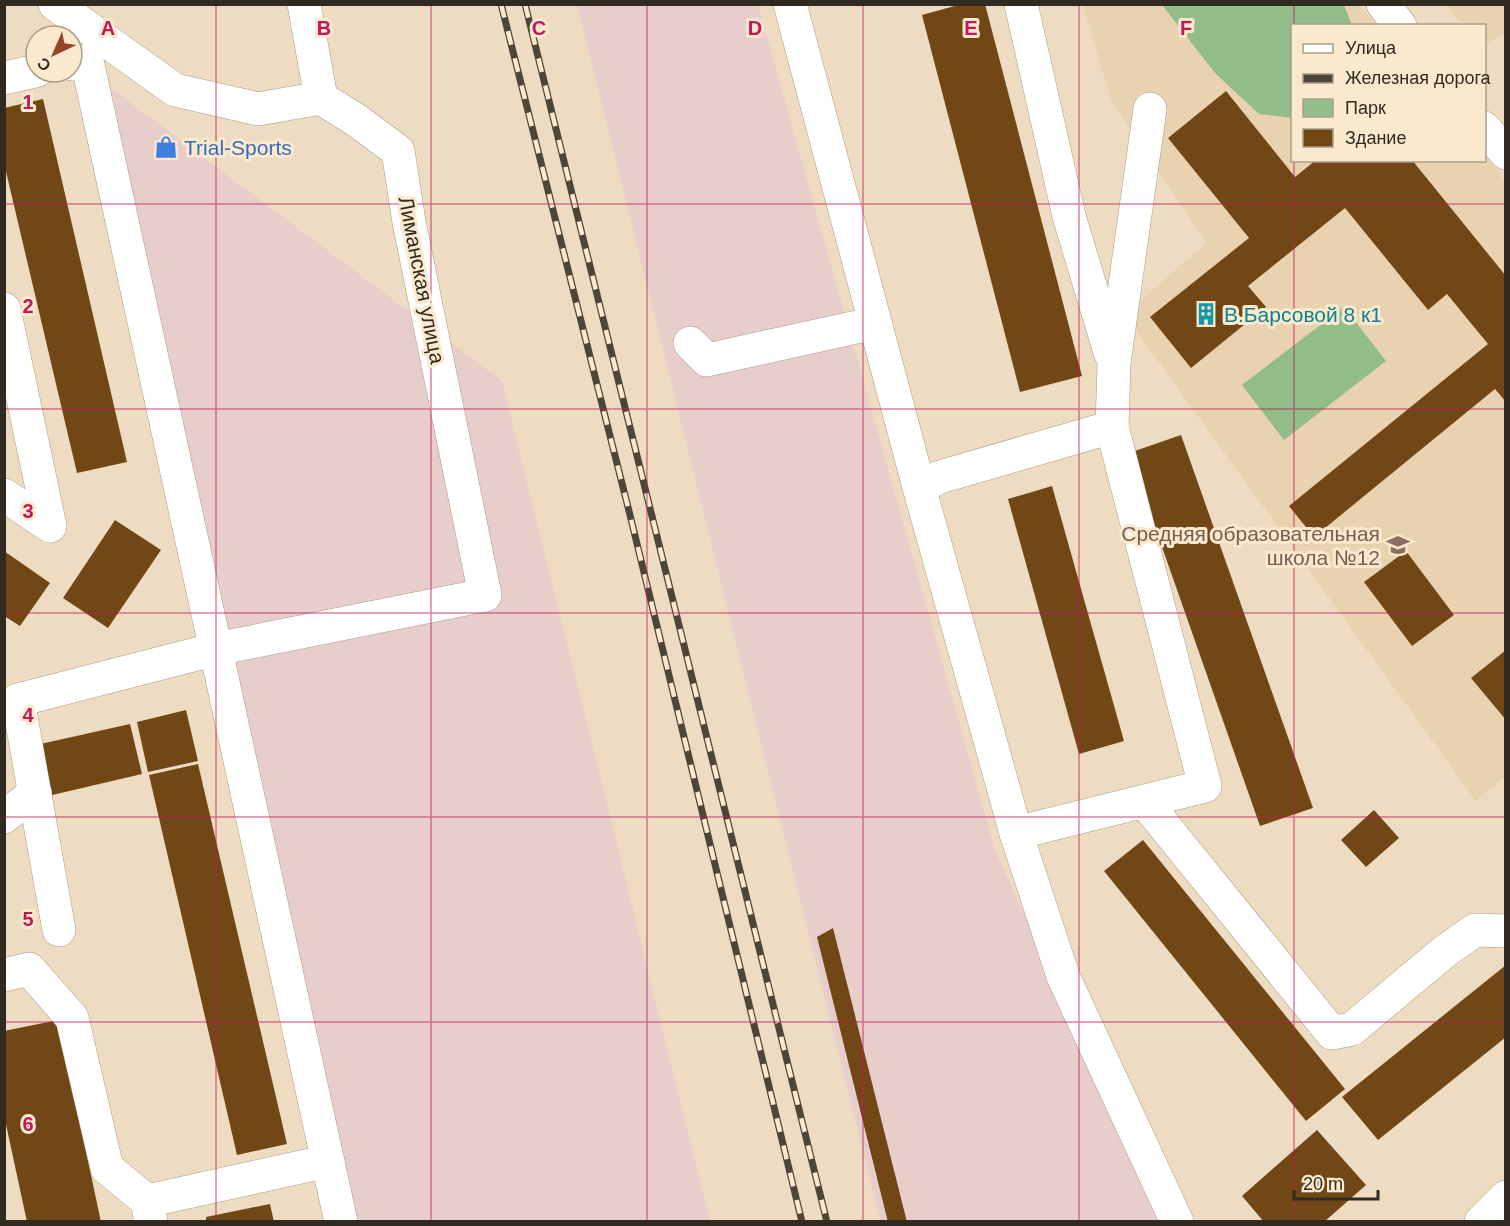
<svg xmlns="http://www.w3.org/2000/svg" width="1510" height="1226" font-family="Arial,sans-serif">
  <style>
    .industrial { fill: #e8ceca }
    .built { fill: #e8d2b0 }
    .green { fill: #92bd88 }
    .building { fill: #724716 }
    .lines { fill: none; stroke-linecap: round; stroke-linejoin: round }
    .minor-casing { stroke: #ac9c82; stroke-width: 34 }
    .minor { stroke: #fff; stroke-width: 33 }
    .rail-casing { stroke: #4e4539; stroke-width: 7 }
    .rail { stroke: #fbe9ce; stroke-width: 4.5; stroke-dasharray: 14; stroke-linecap: butt }
    .grid { fill: none; stroke: #c2185b; stroke-width: 1.5; stroke-opacity: 0.55 }
    .labels { text-anchor: middle; dominant-baseline: central; stroke-width: 6; stroke-linejoin: round; paint-order: stroke }
    .shop-label { font-size: 21px; fill: #366cbe; stroke: #fbe9ce; text-anchor: start }
    .street-label { font-size: 21px; fill: #312a20; stroke: #fbe9ce }
    .culture-label { font-size: 21px; fill: #0d838f; stroke: #fbe9ce; text-anchor: start }
    .education-label { font-size: 21px; fill: #785e54; stroke: #fbe9ce; text-anchor: end }
    .grid-label { font-size: 20px; text-anchor: middle; font-weight: bold; fill: #c2185b; stroke: #fbe9ce; stroke-width: 6; stroke-linejoin: round; paint-order: stroke }
  </style>
  <rect width="100%" height="100%" fill="#eddcc1"/>
  <g class="industrial">
    <path d="M577,5H758L995,850L1164,1221H880Z"/>
    <path d="M111,88L502,381L710,1221H344Z"/>
  </g>
  <g class="built">
    <path d="M1083,5H1359L1377,25L1292,26V160H1484L1485,155L1505,181L1506,776L1476,801L1124,314L1207,243L1111,100Z"/>
    <path d="M1446,5H1505V31L1485,48L1484,26L1463,25Z"/>
  </g>
  <g class="green">
    <path d="M1162,5H1344L1352,25L1292,26V118L1259,114L1215,73Z"/>
    <path d="M1344,307L1386,361L1284,440L1242,385Z"/>
  </g>
  <g class="building">
    <path d="M962,4H985L1082,376L1020,392L922,15Z"/>
    <path d="M1226,91L1295,177L1316,160H1412L1506,276V402L1495,389L1314,537L1289,506L1488,344L1447,294L1428,310L1345,208L1248,286L1266,307L1191,368L1150,317L1249,238L1168,138Z"/>
    <path d="M43,99L127,462L77,473L4,163V108Z"/>
    <path d="M1181,435L1313,808L1260,826L1129,453Z"/>
    <path d="M1052,486L1124,741L1079,754L1008,499Z"/>
    <path d="M115,520L161,550L108,628L63,598Z"/>
    <path d="M4,551L50,583L20,626L4,616Z"/>
    <path d="M1406,551L1454,615L1412,646L1364,582Z"/>
    <path d="M1506,650V720L1471,678Z"/>
    <path d="M186,710L198,761L148,772L137,722Z"/>
    <path d="M130,724L142,774L48,796L36,745Z"/>
    <path d="M198,764L287,1144L237,1155L149,775Z"/>
    <path d="M1374,810L1399,838L1366,867L1341,840Z"/>
    <path d="M1143,840L1345,1089L1306,1121L1104,871Z"/>
    <path d="M833,928L907,1222H888L817,937Z"/>
    <path d="M1506,965V1037L1378,1140L1342,1097Z"/>
    <path d="M58,1020L101,1222H27L4,1115V1031Z"/>
    <path d="M1317,1130L1366,1185L1324,1222H1264L1242,1196Z"/>
    <path d="M270,1204L274,1222H206V1217Z"/>
  </g>
  <g class="lines">
    <g class="minor-casing">
      <g id="minor">
        <path d="M55,4L175,90L258,109L321,98"/>
        <path d="M790,4L919,487L1016,833L1063,976L1177,1222"/>
        <path d="M1021,4L1069,216L1110,352"/>
        <path d="M1383,4L1400,26"/>
        <path d="M72,64L87,61L341,1222"/>
        <path d="M4,78L36,71"/>
        <path d="M1484,128L1506,153"/>
        <path d="M4,309L50,526L4,495"/>
        <path d="M690,343L707,360L875,323"/>
        <path d="M919,487L940,477L1112,427L1114,363L1150,109"/>
        <path d="M18,700L216,649L485,595L409,222L398,151L356,120L321,98L304,4"/>
        <path d="M18,700L59,930"/>
        <path d="M1145,802L1332,1033L1352,1029L1444,952L1475,930L1506,931"/>
        <path d="M4,817L35,793"/>
        <path d="M1016,833L1205,786L1112,427"/>
        <path d="M4,975L29,969L72,1018L107,1168L147,1201"/>
        <path d="M151,1222L147,1201L328,1161"/>
        <path d="M1481,1222L1506,1197"/>
      </g>
    </g>
    <use href="#minor" class="minor"/>
    <g class="rail-casing">
      <g id="rail">
        <path d="M501,4L630,515L802,1222"/>
        <path d="M525,4L827,1222"/>
      </g>
    </g>
    <use href="#rail" class="rail"/>
  </g>
  <path class="grid" d="M216,4V1222M431,4V1222M647,4V1222M863,4V1222M1079,4V1222M1294,4V26M1294,160V1222M4,204H1506M4,409H1506M4,613H1506M4,817H1506M4,1022H1506"/>
  <defs>
    <g id="shop-bare" transform="scale(1.8)"><path d="M-5-2.5h2.3a2.7 3.5 0 0 1 5.4 0H5L5.5 6h-11ZM-1.5-2.5h3a1.5 2.3 0 0 0-3 0Z" fill="#3f7fe0" stroke="#fbe9ce" stroke-width="2.5" paint-order="stroke"/></g>
    <g id="building-bare" transform="scale(1.8)"><path d="M-4-6H4V6H1V3H-1V6H-4ZM-2.5-4.3h1.7v1.8h-1.7ZM.8-4.3h1.7v1.8H.8ZM-2.5-1h1.7V.8h-1.7ZM.8-1h1.7V.8H.8Z" fill="#0f9aa8" stroke="#fbe9ce" stroke-width="2.5" paint-order="stroke"/></g>
    <g id="school-bare" transform="scale(1.8)"><path d="M0-5L7-2L0 1L-7-2ZM-4 1L0 2.5L4 1V4Q0 6-4 4Z" fill="#8d6e63" stroke="#fbe9ce" stroke-width="2.5" paint-order="stroke"/></g>
  </defs>
  <g fill-rule="evenodd">
    <use href="#shop-bare" x="166" y="147"/>
    <use href="#building-bare" x="1206" y="314"/>
    <use href="#school-bare" x="1398" y="545"/>
  </g>
  <g class="labels">
    <g class="shop-label">
      <text x="184" y="147">Trial-Sports</text>
    </g>
    <g class="street-label">
      <text transform="translate(422 280) rotate(79)">Лиманская улица</text>
    </g>
    <g class="culture-label">
      <text x="1224" y="314">В.Барсовой 8 к1</text>
    </g>
    <g class="education-label">
      <text x="1380" y="533">Средняя образовательная<tspan x="1380" dy="24">школа №12</tspan></text>
    </g>
  </g>
  <g class="grid-label">
    <text x="108" y="35">A</text>
    <text x="324" y="35">B</text>
    <text x="539" y="35">C</text>
    <text x="755" y="35">D</text>
    <text x="971" y="35">E</text>
    <text x="1186" y="35">F</text>
    <text x="28" y="109">1</text>
    <text x="28" y="313">2</text>
    <text x="28" y="518">3</text>
    <text x="28" y="722">4</text>
    <text x="28" y="926">5</text>
    <text x="28" y="1131">6</text>
  </g>
  <rect width="1510" height="1226" fill="none" stroke="#312a20" stroke-width="12"/>
  <rect x="1291" y="24" width="195" height="138" fill="#fbe9ce" stroke="#aa9d88" stroke-width="1.5"/>
  <rect x="1303" y="44" width="30" height="9" fill="#ffffff" stroke="#aa9d88" stroke-width="1.5"/>
  <text x="1345" y="54" font-size="18" fill="#312a20">Улица</text>
  <rect x="1303" y="74" width="30" height="9" fill="#4e4539" stroke="#aa9d88" stroke-width="1.5"/>
  <text x="1345" y="84" font-size="18" fill="#312a20">Железная дорога</text>
  <rect x="1303" y="99" width="30" height="18" fill="#92bd88" stroke="#aa9d88" stroke-width="1.5"/>
  <text x="1345" y="114" font-size="18" fill="#312a20">Парк</text>
  <rect x="1303" y="129" width="30" height="18" fill="#724716" stroke="#aa9d88" stroke-width="1.5"/>
  <text x="1345" y="144" font-size="18" fill="#312a20">Здание</text>
  <g transform="translate(54 54) rotate(224)"><circle r="28" fill="#fbe9ce" stroke="#aa9d88" stroke-width="1.5"/>
  <path d="M0-4.5L10 22L0 15L-10 22Z" fill="#914927"/>
  <text y="-9" font-size="16" font-weight="bold" text-anchor="middle" fill="#312a20">С</text>
  </g>
  <path d="M1294 1190v9h84v-9" fill="none" stroke="#312a20" stroke-width="3"/>
  <text x="1303" y="1190" font-size="18" fill="#312a20" stroke="#fbe9ce" stroke-width="4.5" paint-order="stroke">20 m</text>
</svg>
